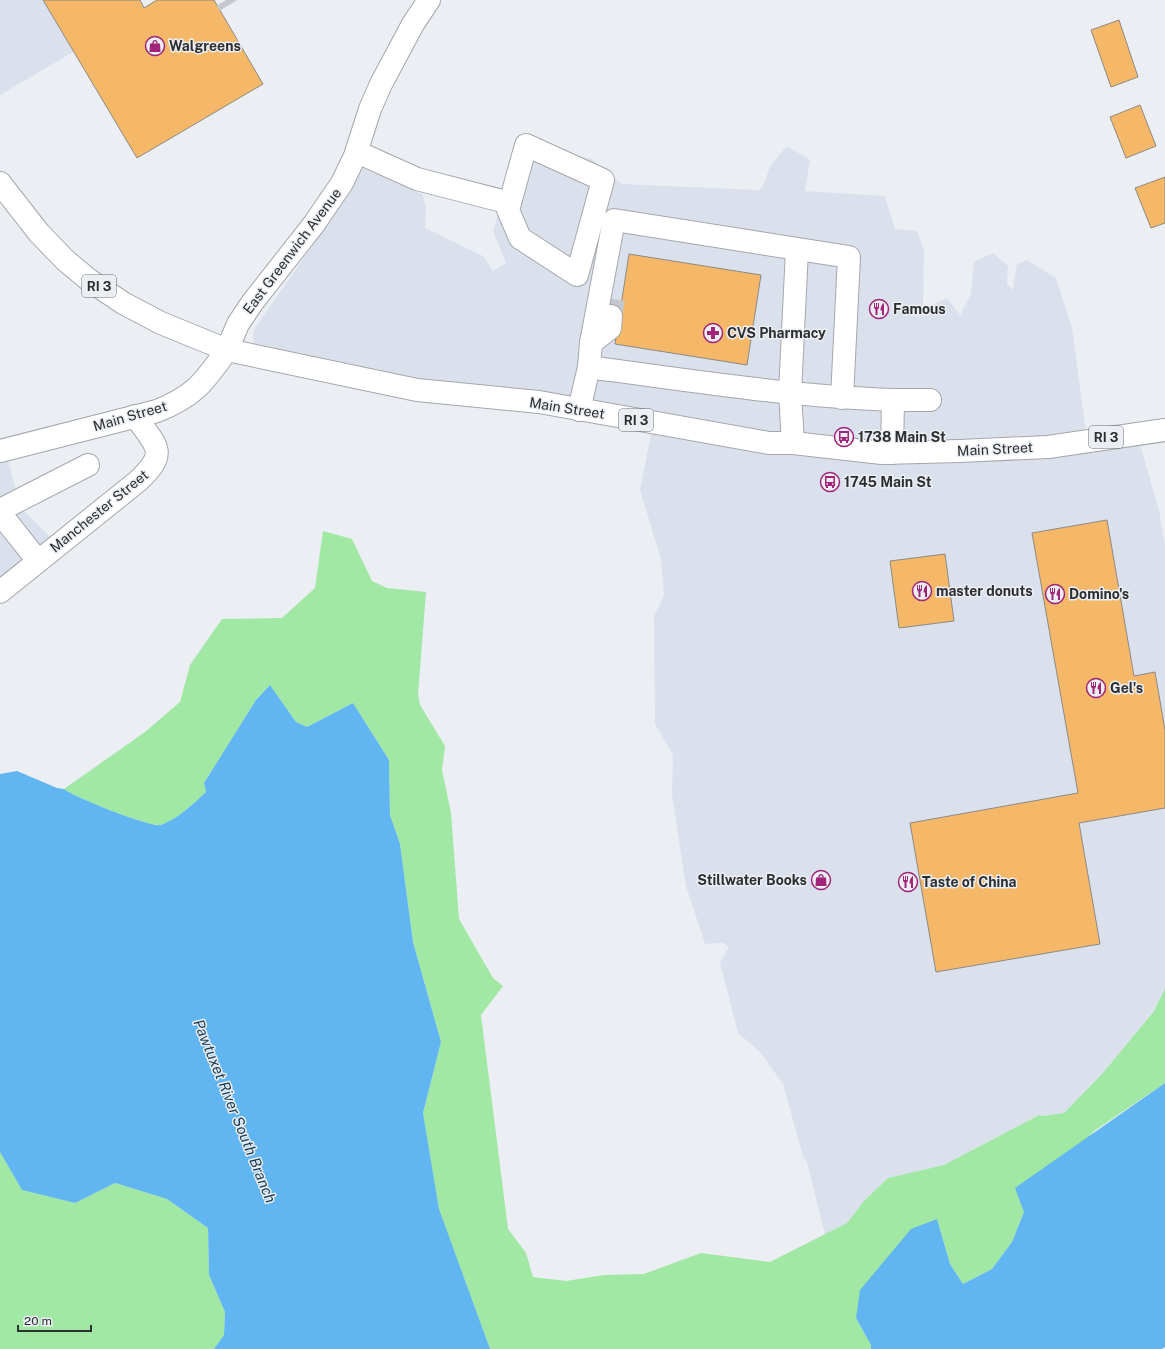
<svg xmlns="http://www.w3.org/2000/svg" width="1165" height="1349" font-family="'Public Sans',sans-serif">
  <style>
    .built { fill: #dae1ed }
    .green { fill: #a1e8a4 }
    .water { fill: #61b5f1 }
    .building { fill: #f5b869; stroke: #8c8985 }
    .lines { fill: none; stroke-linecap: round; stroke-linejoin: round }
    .minor-tunnel { stroke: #c5c8cc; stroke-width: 22; stroke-dasharray: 22 11; stroke-linecap: butt }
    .minor-casing { stroke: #a4a7ab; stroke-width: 24 }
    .major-casing { stroke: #a4a7ab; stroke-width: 24 }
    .minor { stroke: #fff; stroke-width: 22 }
    .major { stroke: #fff; stroke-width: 22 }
    .labels { text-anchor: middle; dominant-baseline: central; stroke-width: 3; stroke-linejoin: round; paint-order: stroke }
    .shield { fill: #ebeef3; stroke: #66686a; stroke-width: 1 }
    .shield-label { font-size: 13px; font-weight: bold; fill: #2d2e30 }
    .poi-label { font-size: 14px; font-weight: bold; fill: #2d2e30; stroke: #ebeef3; text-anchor: start }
    .street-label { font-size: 14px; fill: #2d2e30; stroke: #ebeef3 }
    .water-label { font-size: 15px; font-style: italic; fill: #173b54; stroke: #ebeef3 }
  </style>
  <rect width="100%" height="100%" fill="#ebeef3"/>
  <g class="built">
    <path d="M0,0H137L126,21L0,95Z"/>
    <path d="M526,146L592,159L622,184L759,190L764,184L770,166L787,146L810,160L805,191L885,196L895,229L917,231L924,250L923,309L947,298L962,317L961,313L971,294L974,262L993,253L1008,266L1007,284L1013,290L1017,264L1027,260L1056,278L1072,328L1087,440L1138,438L1159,510L1165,546V988L1154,1010L1102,1074L1064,1113L1042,1116L1038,1115L944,1165L888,1178L864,1201L847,1223L825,1235L807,1162L803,1156L783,1084L760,1052L738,1033L720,962L729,947L723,943L705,944L686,886L672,795L673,755L655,724L654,616L664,596L661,559L640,490L652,429L315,369L268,371L262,369L253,338L254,329L334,215L353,166H357L422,194L426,206L425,228L483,256L493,271L506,263L493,231L516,151Z"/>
    <path d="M6,451L20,507L57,544L0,592V453Z"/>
  </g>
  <g class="green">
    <path d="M323,531L352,539L372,581L387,588L426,592L418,695L420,705L445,746L442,770L451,813L459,919L493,978L503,986L481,1015L508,1229L526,1253L533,1277L566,1281L604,1275L644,1274L701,1253L770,1262L847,1223L864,1201L888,1178L944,1165L1039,1115L1042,1116L1064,1113L1102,1074L1154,1011L1165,988V1083L1094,1131L1024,1212L1012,1242L992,1269L963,1284L950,1264L937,1219L856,1318L871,1345V1349H490L439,1210L423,1113L441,1042L413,942L400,844L390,815L389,760L353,703L307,727L296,722L270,685L256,700L204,783L206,792C192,805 179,818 161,825C151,828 74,797 64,789L145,732L180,702L190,665L222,619L282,618L315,588Z"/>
    <path d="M0,1152L22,1190L75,1203L115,1183L167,1199L208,1228L209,1275L225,1312L224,1335L214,1349H0Z"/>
  </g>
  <g class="water">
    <path d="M270,685L296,722L307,727L353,703L389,760L390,815L400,844L413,942L441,1042L423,1113L439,1209L490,1349H214L224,1335L225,1312L209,1275L208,1228L167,1199L115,1183L75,1203L22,1190L0,1152V774L17,771L57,788L64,789C74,797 151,828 161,825C179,818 192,805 206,792L204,783L256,700Z"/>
    <path d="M1165,1083V1347L1162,1349H871V1345L856,1318L860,1290L911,1229L937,1219L950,1264L963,1284L992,1269L1012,1242L1024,1212L1015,1188Z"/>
  </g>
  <g class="building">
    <path d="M43,0H140L144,8L157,0H214L263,84L137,158Z"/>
    <path d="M1119,20L1138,77L1111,87L1091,30Z"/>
    <path d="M1140,105L1156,146L1126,158L1110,117Z"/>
    <path d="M1165,177V223L1151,228L1135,188Z"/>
    <path d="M629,254L761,275L747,365L615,344Z"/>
    <path d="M1107,520L1134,676L1155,672L1165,730V808L1079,823L1100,944L936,972L910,823L1078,793L1032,533Z"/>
    <path d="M945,554L954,621L899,628L890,561Z"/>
  </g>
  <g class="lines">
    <g class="minor-tunnel">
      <path d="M226,0L229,5"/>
      <path d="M611,316L614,299"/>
    </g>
    <g class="minor-casing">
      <g id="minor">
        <path d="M526,145L603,180L577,275L520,238L508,210Z"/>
        <path d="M357,152L417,179L510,203"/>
        <path d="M591,343L610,328L611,316"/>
        <path d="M227,350L238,324L252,303L314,224L342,183L355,156L370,109L381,84L413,24L429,0"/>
        <path d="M589,367C690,381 791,396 893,400L892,453"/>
        <path d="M893,400H930"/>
        <path d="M579,410L589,367L591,343L614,220L849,257L842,398"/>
        <path d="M793,443L790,393L797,250"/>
        <path d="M0,510L88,465"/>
        <path d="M0,513L38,561"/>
        <path d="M0,592L138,481C169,452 157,447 135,416"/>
      </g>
    </g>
    <g class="major-casing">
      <g id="major">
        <path d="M0,183L39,233L65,260L89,280L123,303L161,323L227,350L417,390L539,402L769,443H793L882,453L960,451L1048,447L1165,430"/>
        <path d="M0,451L157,411C195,396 204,382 227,350"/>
      </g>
    </g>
    <use href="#minor" class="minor"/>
    <use href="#major" class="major"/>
  </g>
  <defs>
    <g id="shop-ring" transform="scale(1)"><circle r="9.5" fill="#ebeef3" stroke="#a12478" stroke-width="1.5"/><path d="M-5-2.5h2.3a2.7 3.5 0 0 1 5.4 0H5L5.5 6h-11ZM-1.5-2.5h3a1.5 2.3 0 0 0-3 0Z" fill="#a12478"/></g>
    <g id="restaurant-ring" transform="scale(1)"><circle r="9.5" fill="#ebeef3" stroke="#a12478" stroke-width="1.5"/><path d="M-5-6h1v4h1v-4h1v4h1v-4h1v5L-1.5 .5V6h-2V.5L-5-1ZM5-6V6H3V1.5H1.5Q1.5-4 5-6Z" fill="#a12478"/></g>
    <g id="pharmacy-ring" transform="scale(1)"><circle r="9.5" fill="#ebeef3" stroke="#a12478" stroke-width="1.5"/><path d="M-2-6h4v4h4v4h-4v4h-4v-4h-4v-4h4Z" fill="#a12478"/></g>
    <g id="bus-ring" transform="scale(1)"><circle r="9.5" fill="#ebeef3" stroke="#a12478" stroke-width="1.5"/><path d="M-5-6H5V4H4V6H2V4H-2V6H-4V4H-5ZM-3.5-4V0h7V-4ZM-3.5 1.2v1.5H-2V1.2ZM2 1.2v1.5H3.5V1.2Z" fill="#a12478"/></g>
  </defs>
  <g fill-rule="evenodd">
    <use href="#shop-ring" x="155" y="46"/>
    <use href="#restaurant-ring" x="879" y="309"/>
    <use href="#pharmacy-ring" x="713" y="333"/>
    <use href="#bus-ring" x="844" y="437"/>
    <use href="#bus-ring" x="830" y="482"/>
    <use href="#restaurant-ring" x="922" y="591"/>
    <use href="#restaurant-ring" x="1055" y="594"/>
    <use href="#restaurant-ring" x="1096" y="688"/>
    <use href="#shop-ring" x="821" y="880"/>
    <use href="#restaurant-ring" x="908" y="882"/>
  </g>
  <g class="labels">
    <g class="shield">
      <rect x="82" y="275" width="34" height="22" rx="3"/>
      <rect x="619" y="409" width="34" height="22" rx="3"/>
      <rect x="1089" y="426" width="34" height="22" rx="3"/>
    </g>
    <g class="shield-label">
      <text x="99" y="286">RI 3</text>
      <text x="636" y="420">RI 3</text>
      <text x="1106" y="437">RI 3</text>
    </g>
    <g class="poi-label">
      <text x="169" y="46">Walgreens</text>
      <text x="893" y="309">Famous</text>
      <text x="727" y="333">CVS Pharmacy</text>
      <text x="858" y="437">1738 Main St</text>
      <text x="844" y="482">1745 Main St</text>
      <text x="936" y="591">master donuts</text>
      <text x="1069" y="594">Domino's</text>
      <text x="1110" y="688">Gel's</text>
      <text x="807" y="880" text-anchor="end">Stillwater Books</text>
      <text x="922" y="882">Taste of China</text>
    </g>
    <g class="street-label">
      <text transform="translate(292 251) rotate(-53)">East Greenwich Avenue</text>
      <text transform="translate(567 408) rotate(9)">Main Street</text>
      <text transform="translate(130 416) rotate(-16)">Main Street</text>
      <text transform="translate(995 449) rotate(-3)">Main Street</text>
      <text transform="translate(99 511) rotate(-39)">Manchester Street</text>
    </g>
    <g class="water-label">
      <text transform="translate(235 1111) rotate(68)">Pawtuxet River South Branch</text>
    </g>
  </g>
  <path d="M18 1325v6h73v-6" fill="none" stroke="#2d2e30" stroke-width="2"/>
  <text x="24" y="1325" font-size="12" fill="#2d2e30" stroke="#ebeef3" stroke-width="3" paint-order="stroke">20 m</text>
</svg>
